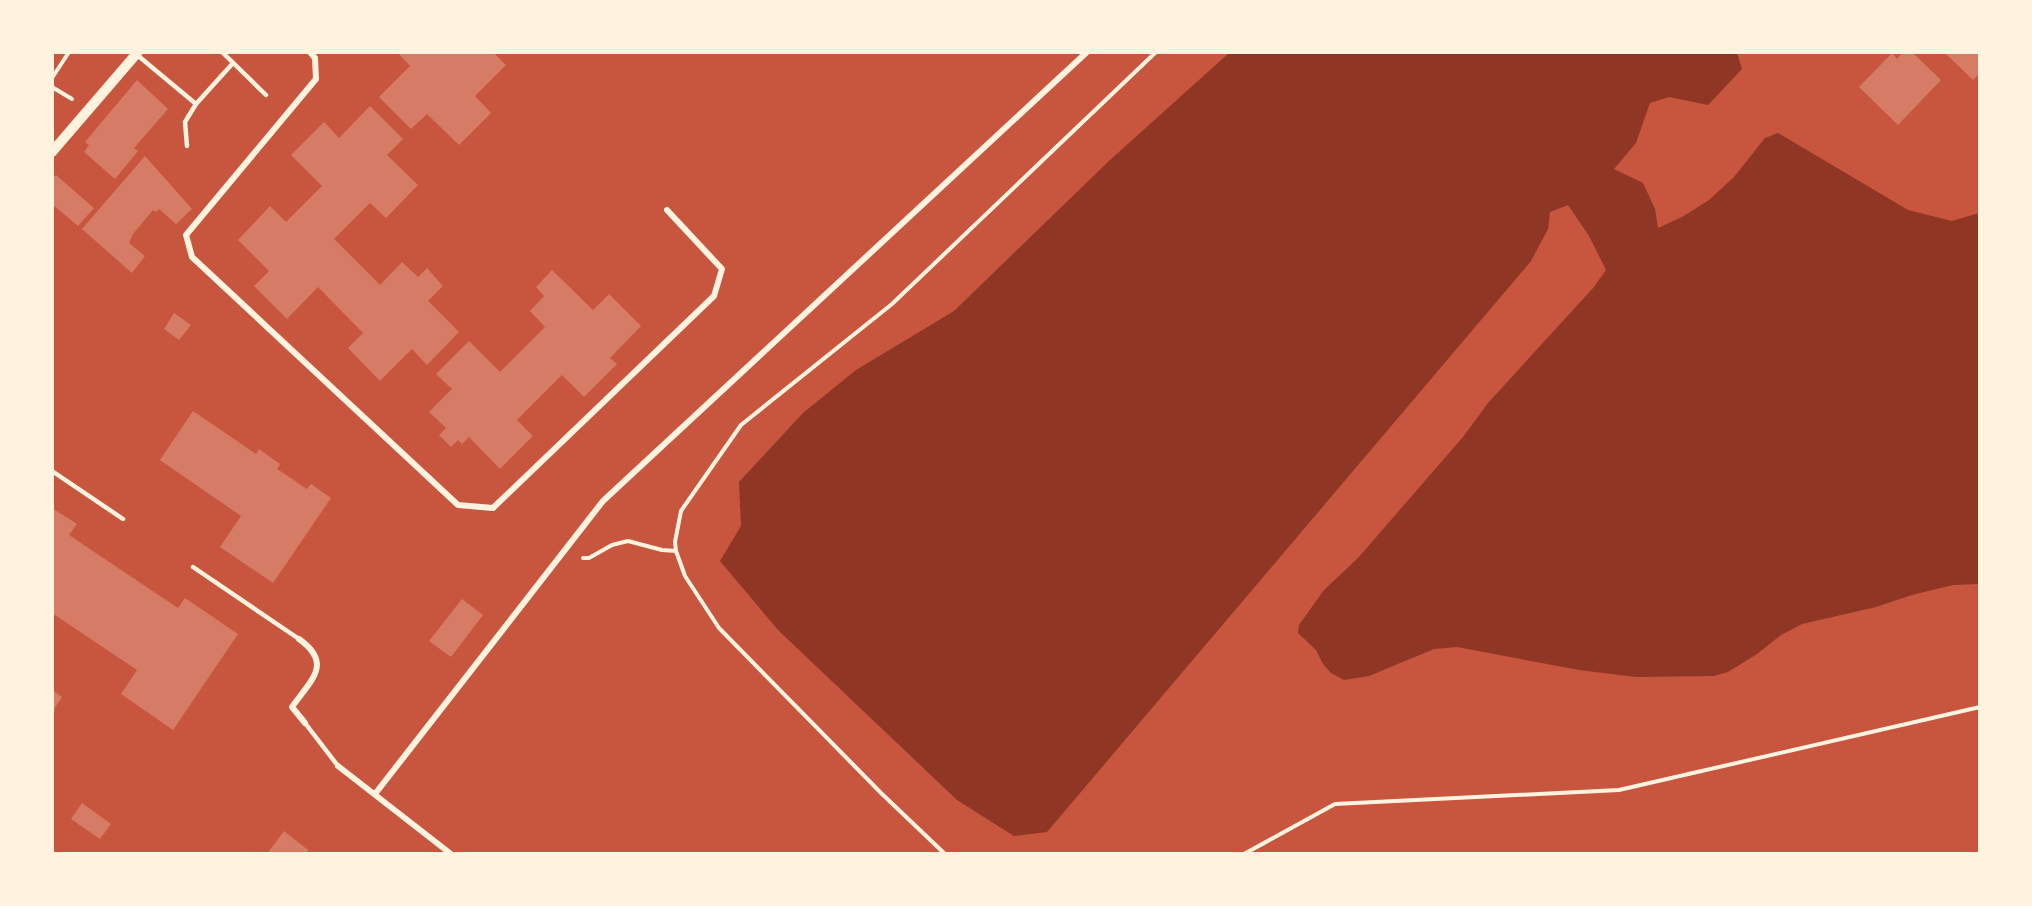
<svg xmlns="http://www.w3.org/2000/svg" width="2032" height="906" font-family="Barlow,sans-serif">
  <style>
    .water { fill: #8f3625 }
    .building { fill: #d67c66 }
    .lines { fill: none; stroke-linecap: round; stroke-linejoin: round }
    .path { stroke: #fff3e0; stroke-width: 4 }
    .service { stroke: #fff3e0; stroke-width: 4.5 }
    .minor { stroke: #fff3e0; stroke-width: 6 }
    .tertiary { stroke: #fff3e0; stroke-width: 10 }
  </style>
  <rect width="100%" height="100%" fill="#c8553d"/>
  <path class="water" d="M1229,53H1737L1742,69L1708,105L1669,97L1650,103L1636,143L1614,169L1643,183L1655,209L1658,228L1682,217L1709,200L1734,177L1765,138L1778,133L1908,210L1952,221L1979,213V584L1953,585L1912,595L1876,607L1802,624L1781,635L1757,654L1728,672L1714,676L1636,677L1579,670L1457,647L1434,649L1369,676L1344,680L1331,673L1323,664L1316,650L1298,633L1299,625L1324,590L1358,558L1463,437L1488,403L1594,287L1606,270L1589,236L1568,205L1550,212L1548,229L1531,261L1047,832L1014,836L957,800L778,630L720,561L741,526L739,482L803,413L856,370L954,311L1110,160Z"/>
  <g class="building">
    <path d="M397,52H493L506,65L475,96L491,113L459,145L427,114L411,129L379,97L410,66Z"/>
    <path d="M1903,52H1912L1941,80L1898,125L1859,87L1892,53L1897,59Z"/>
    <path d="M1944,52H1980V73L1973,80Z"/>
    <path d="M137,80L168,109L134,148L138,151L115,179L84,152L89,145L85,142Z"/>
    <path d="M370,106L403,139L387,155L418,185L386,218L370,203L334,239L380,285L402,262L418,277L427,268L443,286L428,301L459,332L427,365L412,349L380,381L348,348L363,333L318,287L287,319L254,286L269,271L238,240L270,206L286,222L322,186L291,155L324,122L339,138Z"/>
    <path d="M145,156L192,209L176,224L159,209L156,212L153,210L133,234L129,243L145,256L132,273L82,229Z"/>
    <path d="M56,175L94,208L78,226L52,204V179Z"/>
    <path d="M552,270L593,310L609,294L641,326L610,358L617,364L584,397L562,375L517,420L533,436L500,469L469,437L462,444L458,440L451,447L439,435L446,428L429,412L452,389L436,374L469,341L500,372L545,327L530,311L544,296L536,287Z"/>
    <path d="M174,313L191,325L179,340L164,329Z"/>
    <path d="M193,411L256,454L259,449L280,464L277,469L307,489L311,484L331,498L273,583L220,547L241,516L160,460Z"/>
    <path d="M52,508L77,524L69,535L178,608L185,598L238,634L173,730L121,694L137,670L52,613Z"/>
    <path d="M462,599L483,615L451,657L429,641Z"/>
    <path d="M52,690L62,697L52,712Z"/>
    <path d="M82,803L111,824L100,839L71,819Z"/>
    <path d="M284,831L308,850L306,854H267Z"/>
  </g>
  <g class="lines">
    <g class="path">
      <path d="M52,78L69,52"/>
      <path d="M52,87L72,99"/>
      <path d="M583,558H589L612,545L628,541L662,550L676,551"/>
      <path d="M945,854L881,793L719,628L685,576L676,551L675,542L681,511L741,425L892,304L1156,52"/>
      <path d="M1244,854L1335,804L1619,790L1980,707"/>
    </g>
    <g class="service">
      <path d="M222,52L266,95"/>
      <path d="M136,54L196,104"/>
      <path d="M187,146L185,122L196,104L233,63"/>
      <path d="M52,471L123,519"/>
      <path d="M193,567L299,639"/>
      <path d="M305,723L338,766"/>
    </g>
    <g class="minor">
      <path d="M310,52L315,58L316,79L186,235L192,257L458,505L493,508L714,296L722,269L667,210"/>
      <path d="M299,639C334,664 310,681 292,707L305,723"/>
      <path d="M338,766L451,854"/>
      <path d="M375,794L603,501L1087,52"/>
    </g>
    <path class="tertiary" d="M52,152L138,52"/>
  </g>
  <rect width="2032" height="906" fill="none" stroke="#fff3e0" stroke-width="108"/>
</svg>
